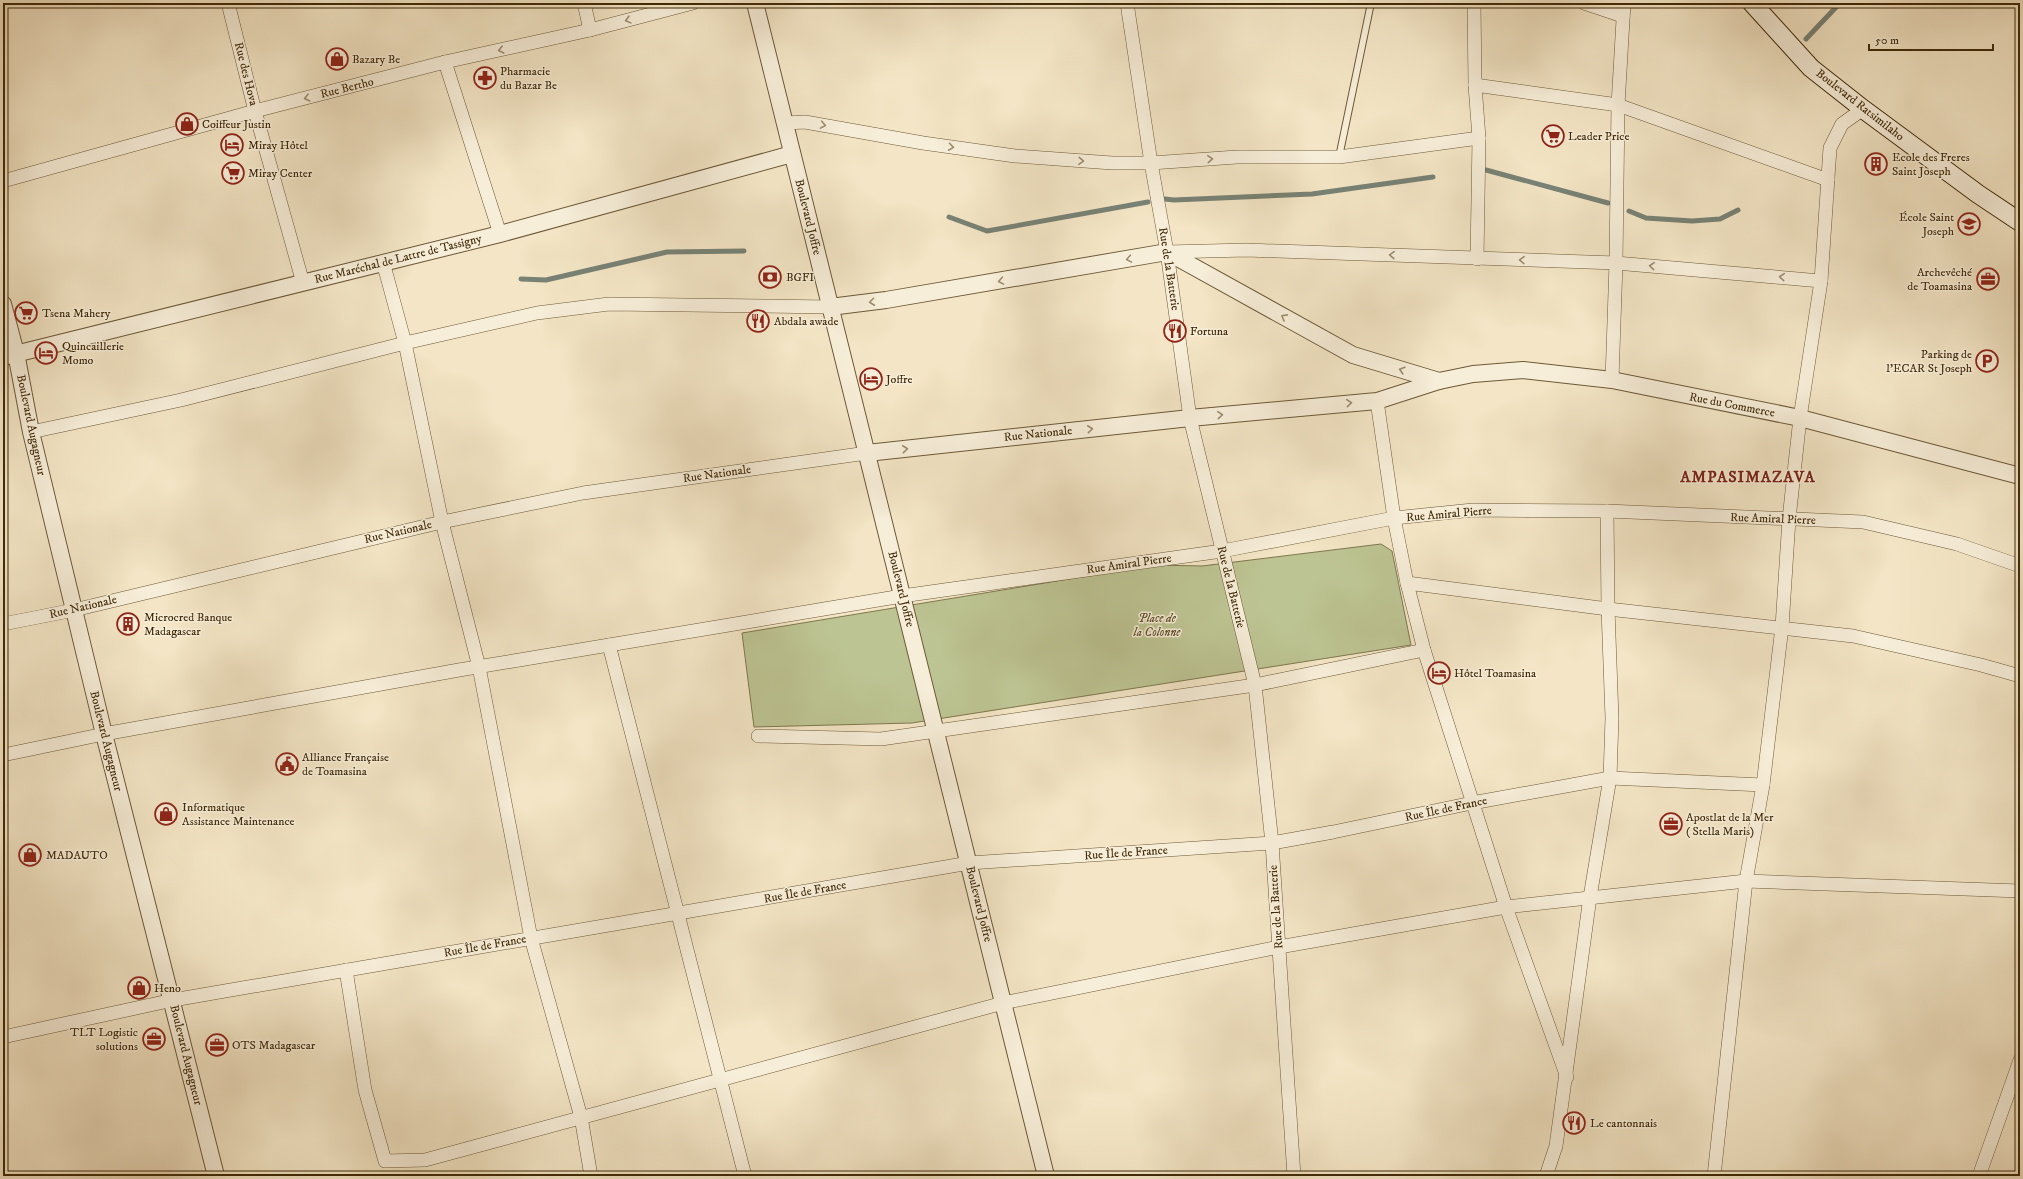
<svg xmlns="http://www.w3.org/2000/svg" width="2023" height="1179" font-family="'IM FELL DW Pica',serif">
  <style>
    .green { fill: #bdc493; stroke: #7e774e }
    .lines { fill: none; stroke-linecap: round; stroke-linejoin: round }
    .stream { stroke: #788275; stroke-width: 5 }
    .service-casing { stroke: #6d5937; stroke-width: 8 }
    .minor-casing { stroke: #6d5937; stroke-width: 14 }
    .tertiary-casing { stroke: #6d5937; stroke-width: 18 }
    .secondary-casing { stroke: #402a08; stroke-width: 20 }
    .service { stroke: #f7eed9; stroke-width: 6 }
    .minor { stroke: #f7eed9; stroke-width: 13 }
    .tertiary { stroke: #f7eed9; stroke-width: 16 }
    .secondary { stroke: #f7eed9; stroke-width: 18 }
    .oneway { stroke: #9c8c70 }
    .labels { text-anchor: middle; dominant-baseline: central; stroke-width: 3; stroke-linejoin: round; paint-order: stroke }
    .poi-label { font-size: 12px; fill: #402a08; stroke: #f7eed9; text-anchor: start }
    .street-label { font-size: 12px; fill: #402a08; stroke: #f7eed9 }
    .park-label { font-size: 12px; font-style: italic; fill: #5f502b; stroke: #f7eed9 }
    .district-label { font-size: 16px; font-weight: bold; letter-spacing: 1px; fill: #7a1f14; stroke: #f7eed9 }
  </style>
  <rect width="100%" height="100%" fill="#f3e5c5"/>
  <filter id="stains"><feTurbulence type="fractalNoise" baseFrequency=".005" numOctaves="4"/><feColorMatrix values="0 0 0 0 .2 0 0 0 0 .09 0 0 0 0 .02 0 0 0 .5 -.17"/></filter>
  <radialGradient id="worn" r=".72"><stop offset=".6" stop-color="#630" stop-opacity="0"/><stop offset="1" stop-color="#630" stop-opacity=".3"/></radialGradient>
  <path class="green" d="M1381,544L1392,551L1411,645L912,723L754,727L742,633L1154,565L1202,566Z"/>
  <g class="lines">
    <g class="stream">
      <path d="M1806,39L1840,3"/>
      <path d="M1486,170L1608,203"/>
      <path d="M1165,199L1174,200L1312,194L1433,177"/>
      <path d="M1629,211L1646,218L1692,221L1720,219L1738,210"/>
      <path d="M949,217L987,231L1148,202"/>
      <path d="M521,279L546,280L667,252L744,251"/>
    </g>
    <g class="service-casing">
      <path id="service" d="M1339,157L1371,3"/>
    </g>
    <g class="minor-casing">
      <g id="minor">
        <path d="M228,3L255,111L303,283"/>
        <path d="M584,3L590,30"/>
        <path d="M1127,3L1151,163L1167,252L1190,418L1255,685L1272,843L1294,1176"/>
        <path d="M1474,3L1475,85L1479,138L1477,259"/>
        <path d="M1584,3L1623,16"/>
        <path d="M445,62L500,234"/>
        <path d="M1475,85L1618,105L1828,180"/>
        <path d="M785,123L805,122L923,143L1015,156L1112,163H1151L1237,157H1339L1479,138"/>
        <path d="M3,181L255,111L445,62L590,30L693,3"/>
        <path d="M1167,252L1247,250L1616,263L1821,281"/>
        <path d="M383,262L405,343L442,522L479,667L531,938L581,1117L591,1176"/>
        <path d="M1612,380L1616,263L1618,105L1624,3"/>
        <path d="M1377,401L1394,518L1407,583L1424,650L1506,907L1567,1077"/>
        <path d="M31,432L181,400L405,343L537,313L609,304L830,307"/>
        <path d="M1407,583L1608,609L1853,636L1981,665L2020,676"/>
        <path d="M3,624L74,610L442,522L583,493L867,453"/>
        <path d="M609,645L745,1176"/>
        <path d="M758,736L881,739L1255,685L1424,650"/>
        <path d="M3,755L104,734L459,670L902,596L1222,551L1394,518L1473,510L1607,511L1863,522L1957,544L2020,566"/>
        <path d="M346,970L365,1090L385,1161L425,1160L1003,1003L1279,947L1506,907L1746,881L2020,891"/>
        <path d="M3,1037L173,1000L969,863L1272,843L1333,832L1472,803L1610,778L1763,785"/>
        <path d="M1546,1176L1556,1146L1590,897L1610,778L1612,718L1608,609L1607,511"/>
        <path d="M1714,1176L1746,881L1763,785L1782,627L1789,519L1800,418L1821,281L1830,148L1842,124L1863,109"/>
        <path d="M1979,1176L2020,1060"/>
      </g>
    </g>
    <g class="tertiary-casing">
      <g id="tertiary">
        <path d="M755,3L1046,1176"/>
        <path d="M3,304L16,353L31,432L104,734L216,1176"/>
        <path d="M830,307L886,300L1167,252L1353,355L1439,381"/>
        <path d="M3,357L500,234L792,154"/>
        <path d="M867,453L1190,418L1377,401L1439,381L1473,374L1523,370L1612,380L1800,418L2020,476"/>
      </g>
    </g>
    <g class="secondary-casing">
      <path id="secondary" d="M1752,3L1811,68L1863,109L1978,194L2020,222"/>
    </g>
    <use href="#service" class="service"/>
    <use href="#minor" class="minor"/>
    <use href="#tertiary" class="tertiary"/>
    <use href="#secondary" class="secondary"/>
  </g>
  <defs><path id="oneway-chevron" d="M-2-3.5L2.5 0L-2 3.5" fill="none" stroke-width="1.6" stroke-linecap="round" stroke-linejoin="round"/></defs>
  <g class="oneway">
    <use href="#oneway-chevron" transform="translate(628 20) rotate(165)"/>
    <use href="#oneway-chevron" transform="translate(501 50) rotate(167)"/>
    <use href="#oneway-chevron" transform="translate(307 98) rotate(166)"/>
    <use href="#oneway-chevron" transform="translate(823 125) rotate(10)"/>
    <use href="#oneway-chevron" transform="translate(951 147) rotate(8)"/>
    <use href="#oneway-chevron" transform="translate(1210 159) rotate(-4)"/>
    <use href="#oneway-chevron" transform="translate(1081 161) rotate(4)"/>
    <use href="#oneway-chevron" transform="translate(1392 255) rotate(-178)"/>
    <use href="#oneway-chevron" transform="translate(1129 259) rotate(170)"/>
    <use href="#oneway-chevron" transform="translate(1522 260) rotate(-178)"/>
    <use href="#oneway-chevron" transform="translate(1652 266) rotate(-175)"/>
    <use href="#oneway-chevron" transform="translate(1782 277) rotate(-175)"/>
    <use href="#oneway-chevron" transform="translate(1001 281) rotate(170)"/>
    <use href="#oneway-chevron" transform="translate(872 302) rotate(173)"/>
    <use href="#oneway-chevron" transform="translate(1284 317) rotate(-151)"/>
    <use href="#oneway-chevron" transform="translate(1402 370) rotate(-163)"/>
    <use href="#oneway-chevron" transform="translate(1349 403) rotate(-5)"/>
    <use href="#oneway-chevron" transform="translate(1220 415) rotate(-5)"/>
    <use href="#oneway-chevron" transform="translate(1090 429) rotate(-6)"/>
    <use href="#oneway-chevron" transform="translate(905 449) rotate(-6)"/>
  </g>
  <defs>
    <g id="shop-ring" transform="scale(1.15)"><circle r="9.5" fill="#f7eed9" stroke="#8f2418" stroke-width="1.5"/><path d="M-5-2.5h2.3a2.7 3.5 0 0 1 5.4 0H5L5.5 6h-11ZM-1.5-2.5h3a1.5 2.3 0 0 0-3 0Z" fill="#8f2418"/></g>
    <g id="pharmacy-ring" transform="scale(1.15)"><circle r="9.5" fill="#f7eed9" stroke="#8f2418" stroke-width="1.5"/><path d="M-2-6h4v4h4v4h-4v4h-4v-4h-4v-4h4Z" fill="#8f2418"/></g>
    <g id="supermarket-ring" transform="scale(1.15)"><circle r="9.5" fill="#f7eed9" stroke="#8f2418" stroke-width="1.5"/><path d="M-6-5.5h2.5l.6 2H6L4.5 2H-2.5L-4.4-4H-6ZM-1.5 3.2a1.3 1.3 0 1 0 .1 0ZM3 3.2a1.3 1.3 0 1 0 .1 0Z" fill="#8f2418"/></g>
    <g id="hotel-ring" transform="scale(1.15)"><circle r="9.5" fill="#f7eed9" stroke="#8f2418" stroke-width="1.5"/><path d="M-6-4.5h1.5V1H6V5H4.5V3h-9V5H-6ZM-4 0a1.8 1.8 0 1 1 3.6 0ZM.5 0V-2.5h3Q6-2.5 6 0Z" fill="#8f2418"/></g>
    <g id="building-ring" transform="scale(1.15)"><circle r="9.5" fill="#f7eed9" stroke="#8f2418" stroke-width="1.5"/><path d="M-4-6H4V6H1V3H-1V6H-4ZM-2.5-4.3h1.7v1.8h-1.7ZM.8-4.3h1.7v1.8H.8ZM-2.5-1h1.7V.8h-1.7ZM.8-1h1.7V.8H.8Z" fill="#8f2418"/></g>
    <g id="school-ring" transform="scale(1.15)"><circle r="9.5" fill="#f7eed9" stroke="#8f2418" stroke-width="1.5"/><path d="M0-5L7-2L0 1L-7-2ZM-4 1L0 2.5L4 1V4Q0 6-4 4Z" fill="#8f2418"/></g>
    <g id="bank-ring" transform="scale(1.15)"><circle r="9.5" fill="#f7eed9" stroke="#8f2418" stroke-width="1.5"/><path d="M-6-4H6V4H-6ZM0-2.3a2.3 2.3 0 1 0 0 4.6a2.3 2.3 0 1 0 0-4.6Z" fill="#8f2418"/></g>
    <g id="office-ring" transform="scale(1.15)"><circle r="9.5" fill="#f7eed9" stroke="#8f2418" stroke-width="1.5"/><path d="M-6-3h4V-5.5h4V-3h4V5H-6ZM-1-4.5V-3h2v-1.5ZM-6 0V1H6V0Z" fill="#8f2418"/></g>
    <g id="restaurant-ring" transform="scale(1.15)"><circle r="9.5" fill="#f7eed9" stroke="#8f2418" stroke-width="1.5"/><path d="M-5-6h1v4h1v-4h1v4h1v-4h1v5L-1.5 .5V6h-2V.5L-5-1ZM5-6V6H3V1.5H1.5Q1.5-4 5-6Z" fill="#8f2418"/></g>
    <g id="parking-ring" transform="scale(1.15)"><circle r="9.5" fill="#f7eed9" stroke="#8f2418" stroke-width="1.5"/><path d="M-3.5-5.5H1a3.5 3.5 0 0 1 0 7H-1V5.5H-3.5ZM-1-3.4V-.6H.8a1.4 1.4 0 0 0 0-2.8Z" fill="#8f2418"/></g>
    <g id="civic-ring" transform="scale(1.15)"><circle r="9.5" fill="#f7eed9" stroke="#8f2418" stroke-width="1.5"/><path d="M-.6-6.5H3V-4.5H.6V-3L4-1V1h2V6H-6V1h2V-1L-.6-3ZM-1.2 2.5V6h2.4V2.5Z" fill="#8f2418"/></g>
  </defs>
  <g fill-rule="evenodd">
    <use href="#shop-ring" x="337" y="59"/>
    <use href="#pharmacy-ring" x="485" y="78"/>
    <use href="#shop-ring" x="187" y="124"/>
    <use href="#supermarket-ring" x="1553" y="136"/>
    <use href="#hotel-ring" x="232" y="145"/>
    <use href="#building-ring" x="1876" y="164"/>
    <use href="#supermarket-ring" x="233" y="173"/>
    <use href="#school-ring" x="1969" y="224"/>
    <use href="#bank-ring" x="770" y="277"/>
    <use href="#office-ring" x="1988" y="279"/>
    <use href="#supermarket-ring" x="26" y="313"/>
    <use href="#restaurant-ring" x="758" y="321"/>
    <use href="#restaurant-ring" x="1175" y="331"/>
    <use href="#hotel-ring" x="46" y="353"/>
    <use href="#parking-ring" x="1987" y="361"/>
    <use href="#hotel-ring" x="871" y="379"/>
    <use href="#building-ring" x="128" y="624"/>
    <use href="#hotel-ring" x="1439" y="673"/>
    <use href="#civic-ring" x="287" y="764"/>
    <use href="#shop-ring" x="166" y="814"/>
    <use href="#office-ring" x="1671" y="824"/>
    <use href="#shop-ring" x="30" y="855"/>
    <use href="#shop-ring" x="139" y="988"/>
    <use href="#office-ring" x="154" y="1039"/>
    <use href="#office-ring" x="217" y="1045"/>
    <use href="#restaurant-ring" x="1574" y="1123"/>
  </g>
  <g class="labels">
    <g class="poi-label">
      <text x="352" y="59">Bazary Be</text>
      <text x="500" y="71">Pharmacie<tspan x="500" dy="14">du Bazar Be</tspan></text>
      <text x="202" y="124">Coiffeur Justin</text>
      <text x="1568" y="136">Leader Price</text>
      <text x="248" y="145">Miray Hôtel</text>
      <text x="1892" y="157">Ecole des Freres<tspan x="1892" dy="14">Saint Joseph</tspan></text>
      <text x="248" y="173">Miray Center</text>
      <text x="1954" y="217" text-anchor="end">École Saint<tspan x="1954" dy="14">Joseph</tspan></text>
      <text x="1972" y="272" text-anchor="end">Archevêché<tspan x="1972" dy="14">de Toamasina</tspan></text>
      <text x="786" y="277">BGFI</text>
      <text x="42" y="313">Tsena Mahery</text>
      <text x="774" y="321">Abdala awade</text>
      <text x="1190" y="331">Fortuna</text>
      <text x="62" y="346">Quincaillerie<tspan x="62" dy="14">Momo</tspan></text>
      <text x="1972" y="354" text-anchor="end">Parking de<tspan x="1972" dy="14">l'ECAR St Joseph</tspan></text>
      <text x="886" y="379">Joffre</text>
      <text x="144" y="617">Microcred Banque<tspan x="144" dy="14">Madagascar</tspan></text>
      <text x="1454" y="673">Hôtel Toamasina</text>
      <text x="302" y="757">Alliance Française<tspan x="302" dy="14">de Toamasina</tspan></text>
      <text x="182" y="807">Informatique<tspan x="182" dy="14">Assistance Maintenance</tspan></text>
      <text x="1686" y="817">Apostlat de la Mer<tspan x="1686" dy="14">( Stella Maris)</tspan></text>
      <text x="46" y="855">MADAUTO</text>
      <text x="154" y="988">Heno</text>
      <text x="138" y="1032" text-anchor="end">TLT Logistic<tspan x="138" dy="14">solutions</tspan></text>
      <text x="232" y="1045">OTS Madagascar</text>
      <text x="1590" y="1123">Le cantonnais</text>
    </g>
    <g class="street-label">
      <text transform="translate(246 74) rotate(76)">Rue des Hova</text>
      <text transform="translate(347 88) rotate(-14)">Rue Bertho</text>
      <text transform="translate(1860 105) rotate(38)">Boulevard Ratsimilaho</text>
      <text transform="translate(808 217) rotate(76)">Boulevard Joffre</text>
      <text transform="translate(398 259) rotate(-14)">Rue Maréchal de Lattre de Tassigny</text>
      <text transform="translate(1169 269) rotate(81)">Rue de la Batterie</text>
      <text transform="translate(1732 405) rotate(11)">Rue du Commerce</text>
      <text transform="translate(31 425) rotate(78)">Boulevard Augagneur</text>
      <text transform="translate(1038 434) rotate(-6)">Rue Nationale</text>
      <text transform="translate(717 474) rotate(-8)">Rue Nationale</text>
      <text transform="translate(1449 514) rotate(-5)">Rue Amiral Pierre</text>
      <text transform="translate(1773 519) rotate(2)">Rue Amiral Pierre</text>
      <text transform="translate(398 532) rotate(-13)">Rue Nationale</text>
      <text transform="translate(1129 564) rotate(-8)">Rue Amiral Pierre</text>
      <text transform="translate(1231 587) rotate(76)">Rue de la Batterie</text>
      <text transform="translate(901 589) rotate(76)">Boulevard Joffre</text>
      <text transform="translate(83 607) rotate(-13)">Rue Nationale</text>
      <text transform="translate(106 741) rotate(76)">Boulevard Augagneur</text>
      <text transform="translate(1446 809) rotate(-12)">Rue Île de France</text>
      <text transform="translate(1126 853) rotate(-4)">Rue Île de France</text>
      <text transform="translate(805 892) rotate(-10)">Rue Île de France</text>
      <text transform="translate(979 904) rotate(76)">Boulevard Joffre</text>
      <text transform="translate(1276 907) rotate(-94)">Rue de la Batterie</text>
      <text transform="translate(485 946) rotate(-10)">Rue Île de France</text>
      <text transform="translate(186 1055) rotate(76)">Boulevard Augagneur</text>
    </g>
    <g class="park-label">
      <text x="1157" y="618">Place de<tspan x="1157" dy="14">la Colonne</tspan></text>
    </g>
    <g class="district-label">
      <text x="1748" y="477">AMPASIMAZAVA</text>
    </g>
  </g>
  <rect width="2023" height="1179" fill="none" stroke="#f3e5c5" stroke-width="16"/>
  <rect x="4" y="4" width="2015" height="1171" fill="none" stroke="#402a08" stroke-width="2"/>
  <rect x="8" y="8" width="2007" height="1163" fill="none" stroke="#402a08"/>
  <path d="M1869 44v6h124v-6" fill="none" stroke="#402a08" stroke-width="2"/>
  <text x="1875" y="44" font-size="12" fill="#402a08" stroke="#f7eed9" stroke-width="3" paint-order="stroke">50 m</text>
  <rect width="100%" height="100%" filter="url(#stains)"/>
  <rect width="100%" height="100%" fill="url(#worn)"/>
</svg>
